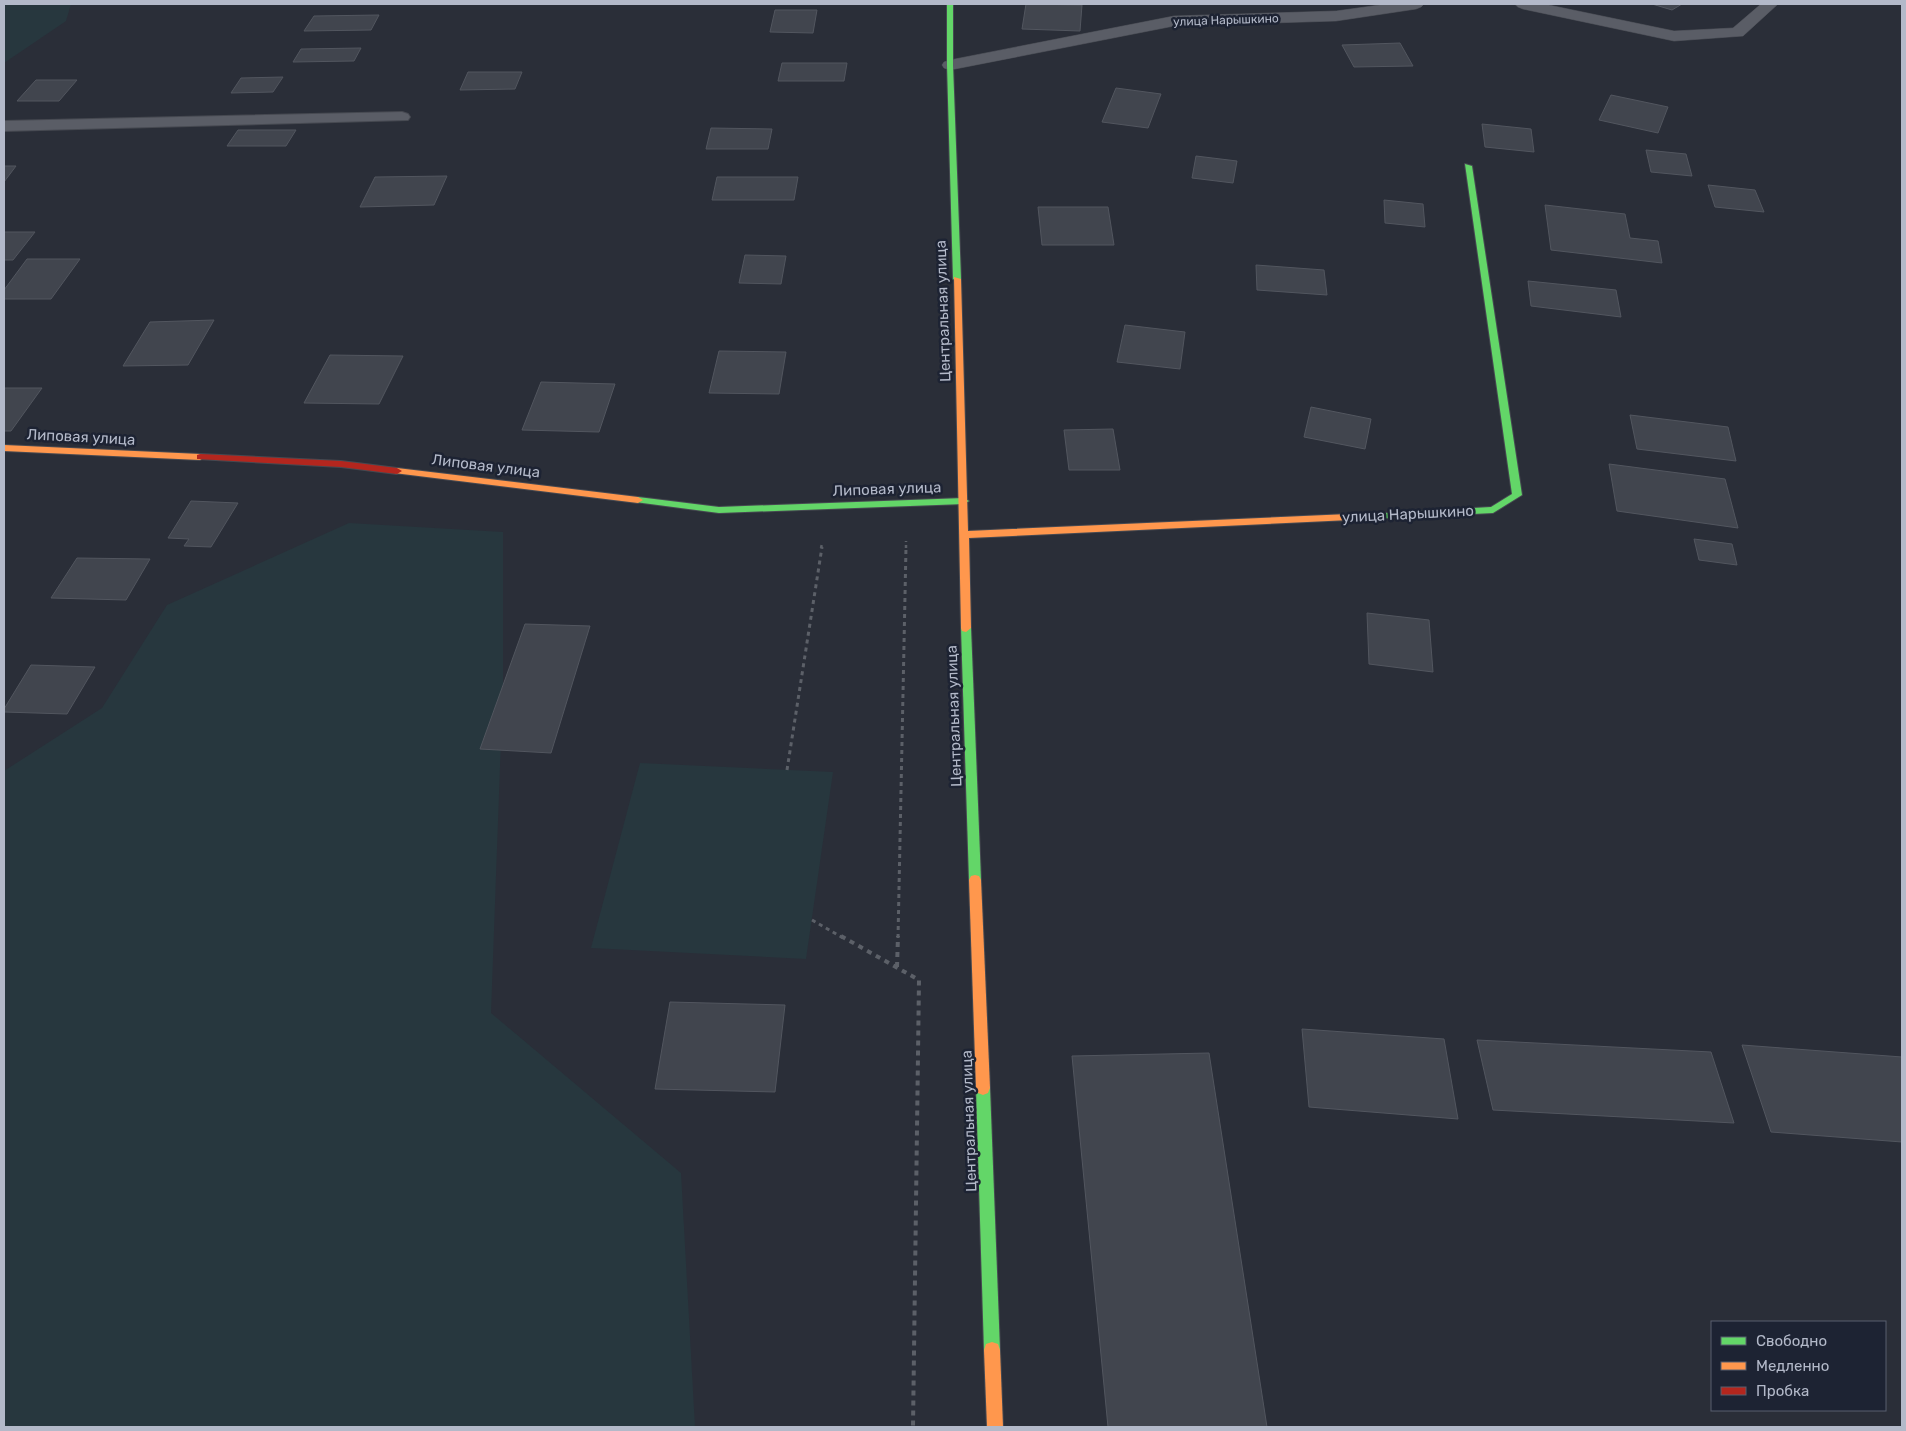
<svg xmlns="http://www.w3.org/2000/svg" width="1906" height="1431" font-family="Rubik,sans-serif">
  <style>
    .green { fill: #27373e }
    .building { fill: #41454e; stroke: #52565f }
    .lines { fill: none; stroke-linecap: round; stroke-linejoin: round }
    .lane-casing { stroke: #464951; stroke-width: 2 }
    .street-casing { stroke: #464951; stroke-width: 1 }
    .fast-casing { stroke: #464951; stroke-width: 2 }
    .slow-casing { stroke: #464951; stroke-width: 2 }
    .jam-casing { stroke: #464951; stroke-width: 2 }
    .path-far2 { stroke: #5c6068; stroke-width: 2.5; stroke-dasharray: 3 3; stroke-linecap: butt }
    .path-far1 { stroke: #5c6068; stroke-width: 3; stroke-dasharray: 4 4; stroke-linecap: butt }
    .path { stroke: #5c6068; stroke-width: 4; stroke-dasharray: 5 5; stroke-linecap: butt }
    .lane { fill: #5a5d66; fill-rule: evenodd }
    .street { fill: #5a5d66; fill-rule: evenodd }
    .fast { fill: #63d668; fill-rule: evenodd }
    .slow { fill: #ff974d; fill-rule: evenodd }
    .jam { fill: #b3261e; fill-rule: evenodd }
    .labels { text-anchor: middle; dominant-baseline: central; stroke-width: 5; stroke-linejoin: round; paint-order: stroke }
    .far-street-label { font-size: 12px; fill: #b3b9c9; stroke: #1d2333 }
    .street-label { font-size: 15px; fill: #b3b9c9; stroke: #1d2333 }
  </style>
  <rect width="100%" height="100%" fill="#2a2e38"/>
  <g class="green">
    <path d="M4,4H71L66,21L4,63Z"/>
    <path d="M349,523L503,532V684L491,1013L681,1173L695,1427H4V771L102,708L167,605Z"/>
    <path d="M640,763L833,772L806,959L591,948Z"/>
  </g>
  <g class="building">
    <path d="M1026,4L1082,5L1080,31L1022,29Z"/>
    <path d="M1652,4H1682L1672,10Z"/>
    <path d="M775,10H817L813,33L770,32Z"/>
    <path d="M379,15L371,30L304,31L314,16Z"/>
    <path d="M1400,43L1413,66L1354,67L1342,45Z"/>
    <path d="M361,48L354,61L293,62L301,49Z"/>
    <path d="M782,63H847L844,81H778Z"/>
    <path d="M468,72H522L515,89L460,90Z"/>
    <path d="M283,77L273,92L231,93L241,78Z"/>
    <path d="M36,80H77L59,101H17Z"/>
    <path d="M1116,88L1161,94L1148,128L1102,122Z"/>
    <path d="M1611,95L1668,107L1658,133L1599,120Z"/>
    <path d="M1482,124L1531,129L1534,152L1485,147Z"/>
    <path d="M711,128L772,129L768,149H706Z"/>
    <path d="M238,130H296L286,146H227Z"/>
    <path d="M1646,150L1686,154L1692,176L1651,172Z"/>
    <path d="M1196,156L1237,161L1233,183L1192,178Z"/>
    <path d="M4,166H16L4,182Z"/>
    <path d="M447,176L434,205L360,207L375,177Z"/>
    <path d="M717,177H798L794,200H712Z"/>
    <path d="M1708,185L1755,190L1764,212L1715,207Z"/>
    <path d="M1384,200L1423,204L1425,227L1385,223Z"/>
    <path d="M1545,205L1625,214L1630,238L1658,241L1662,263L1551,250Z"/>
    <path d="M1038,207H1108L1114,245H1042Z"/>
    <path d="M4,232H35L13,260H4Z"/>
    <path d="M745,255L786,256L781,284L739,283Z"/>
    <path d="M27,259H80L51,299H4V290Z"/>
    <path d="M1256,265L1324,270L1327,295L1257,290Z"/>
    <path d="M1528,281L1616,290L1621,317L1531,306Z"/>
    <path d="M214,320L188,365L123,366L150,322Z"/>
    <path d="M1125,325L1185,332L1180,369L1117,362Z"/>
    <path d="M719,351L786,352L779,394L709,393Z"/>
    <path d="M330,355L403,356L379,404L304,403Z"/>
    <path d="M541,382L615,384L599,432L522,430Z"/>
    <path d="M4,388H42L11,431H4Z"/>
    <path d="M1311,407L1371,419L1365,449L1304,437Z"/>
    <path d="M1630,415L1728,427L1736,461L1637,449Z"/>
    <path d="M1113,429L1120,470H1069L1064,430Z"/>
    <path d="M1609,464L1725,479L1738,528L1617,511Z"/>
    <path d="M191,501L238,503L211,547L184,546L189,539L168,538Z"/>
    <path d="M1694,539L1732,544L1737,565L1699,560Z"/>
    <path d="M77,558L150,559L126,600L51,598Z"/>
    <path d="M1367,613L1429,620L1433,672L1369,664Z"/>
    <path d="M525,624L590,626L551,753L480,749Z"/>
    <path d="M31,665L95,667L67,714L4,712V709Z"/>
    <path d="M670,1002L785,1005L775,1092L655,1089Z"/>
    <path d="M1302,1029L1444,1039L1458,1119L1309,1107Z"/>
    <path d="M1477,1040L1711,1052L1734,1123L1493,1110Z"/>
    <path d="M1742,1045L1902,1057V1142L1771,1132Z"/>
    <path d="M1209,1053L1267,1427H1108L1072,1056Z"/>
  </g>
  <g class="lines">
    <g class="lane-casing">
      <path id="lane" d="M402,112L408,114L410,117L408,120L4,131V121Z"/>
    </g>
    <g class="street-casing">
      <g id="street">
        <path d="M1387,4H1424L1421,7L1416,9L1336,21L1174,26L950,70L944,68L942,65L944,62L950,60L1174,16L1336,11Z"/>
        <path d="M1515,4H1544L1674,31L1733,28L1761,4H1778L1743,36L1674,41L1523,9L1518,7Z"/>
      </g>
    </g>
    <g class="fast-casing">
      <g id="fast">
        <path d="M947,4H953V65L961,279L957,281L953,279L947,65Z"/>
        <path d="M1465,164L1472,166L1522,495L1493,513L1371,519L1366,516L1368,514L1491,507L1512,494Z"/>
        <path d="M638,497L719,507L964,498L969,501L964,504L719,513L635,502L633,500L635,498Z"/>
        <path d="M966,624L971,628L981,880L979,884L975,885L971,884L969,880L961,628Z"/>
        <path d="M983,1081L988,1083L990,1088L1000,1350L998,1356L992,1358L986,1356L984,1350L976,1088L978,1083Z"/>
      </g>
    </g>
    <g class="slow-casing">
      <g id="slow">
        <path d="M954,277L961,279L968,531L1371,513L1376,516L1371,519L969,538L971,628L966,632L962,631L961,628Z"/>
        <path d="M4,445L200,454L205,457L200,460L4,451Z"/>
        <path d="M397,468L638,497L643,500L638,503L394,473V469Z"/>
        <path d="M975,875L979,876L981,880L990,1088L988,1093L983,1095L978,1093L976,1088L969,880L971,876Z"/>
        <path d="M992,1342L998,1344L1000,1350L1003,1427H987L984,1350L986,1344Z"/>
      </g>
    </g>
    <g class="jam-casing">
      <path id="jam" d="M200,454L341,461L397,468L402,471L397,474L341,467L197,459V455Z"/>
    </g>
    <g class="path-far2">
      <path d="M821,548L822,544"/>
      <path d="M906,548V541"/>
    </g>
    <g class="path-far1">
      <path d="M787,770L822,547"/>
      <path d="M812,920L843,938"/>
      <path d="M898,938L906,547"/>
    </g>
    <g class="path">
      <path d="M841,936L919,980L913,1427"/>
      <path d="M897,967L898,936"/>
    </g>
    <use href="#lane" class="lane"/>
    <use href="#street" class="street"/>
    <use href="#fast" class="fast"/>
    <use href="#slow" class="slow"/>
    <use href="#jam" class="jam"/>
  </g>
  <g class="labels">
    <g class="far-street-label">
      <text transform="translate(1226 20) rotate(-2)">улица Нарышкино</text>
    </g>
    <g class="street-label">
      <text transform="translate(943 311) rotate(-92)">Центральная улица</text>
      <text transform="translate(81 437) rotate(3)">Липовая улица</text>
      <text transform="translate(486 466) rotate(7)">Липовая улица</text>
      <text transform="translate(887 489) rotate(-2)">Липовая улица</text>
      <text transform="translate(1408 514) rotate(-3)">улица Нарышкино</text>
      <text transform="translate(954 716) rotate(-92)">Центральная улица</text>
      <text transform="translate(969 1121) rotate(-92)">Центральная улица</text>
    </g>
  </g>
  <rect width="1906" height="1431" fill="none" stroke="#b3b9c9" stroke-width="10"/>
  <rect x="1711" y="1321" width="175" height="90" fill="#1d2333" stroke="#595f6f"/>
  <rect x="1721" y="1337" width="25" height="8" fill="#63d668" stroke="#595f6f"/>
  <text x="1756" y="1346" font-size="15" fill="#b3b9c9">Свободно</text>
  <rect x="1721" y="1362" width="25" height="8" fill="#ff974d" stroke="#595f6f"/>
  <text x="1756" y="1371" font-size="15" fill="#b3b9c9">Медленно</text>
  <rect x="1721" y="1387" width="25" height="8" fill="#b3261e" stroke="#595f6f"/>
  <text x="1756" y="1396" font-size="15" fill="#b3b9c9">Пробка</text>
</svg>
